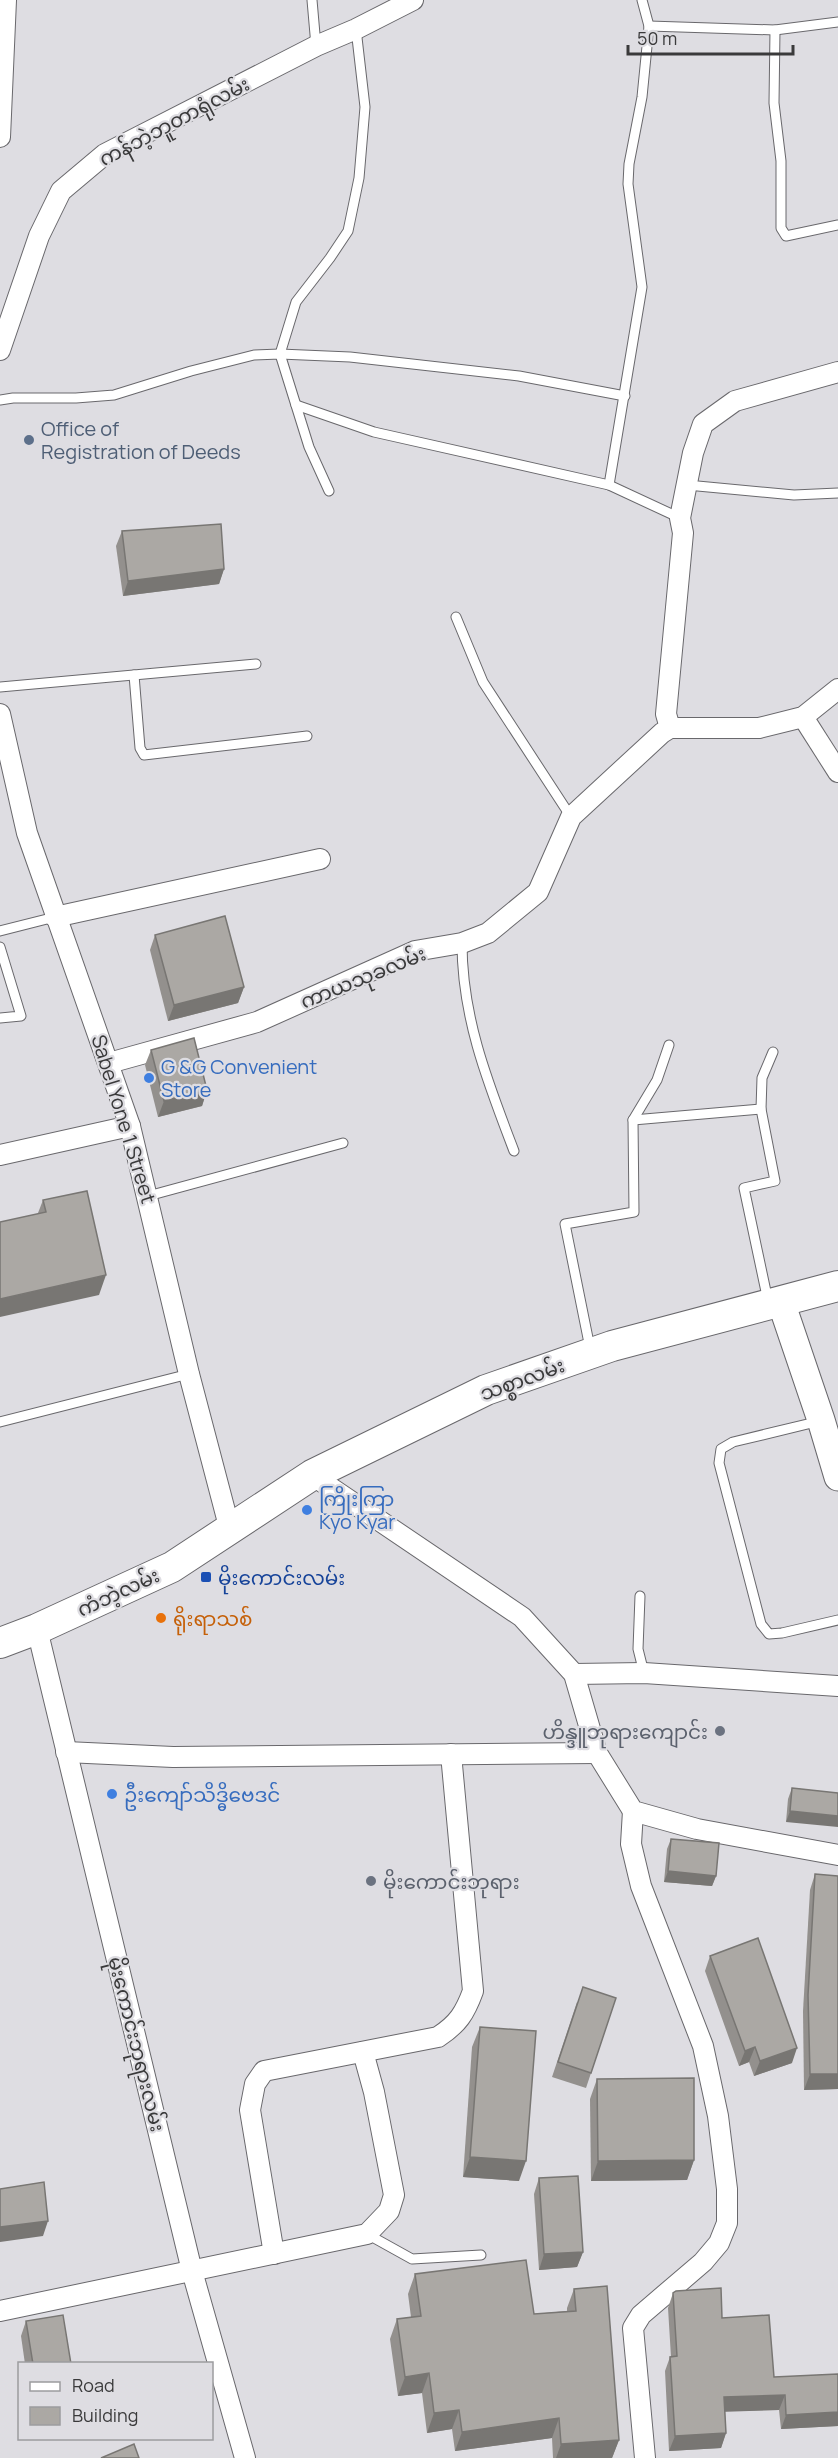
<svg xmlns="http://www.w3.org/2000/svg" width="838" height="2458" font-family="Manrope,'Noto Sans Myanmar',sans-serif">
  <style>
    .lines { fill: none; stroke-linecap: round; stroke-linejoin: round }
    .service-casing { stroke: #69686c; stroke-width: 11 }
    .minor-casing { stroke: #69686c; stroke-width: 22 }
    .secondary-casing { stroke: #69686c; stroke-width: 29 }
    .primary-casing { stroke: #69686c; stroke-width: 32 }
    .service { stroke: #fff; stroke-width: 9 }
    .minor { stroke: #fff; stroke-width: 20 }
    .secondary { stroke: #fff; stroke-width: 27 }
    .primary { stroke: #fff; stroke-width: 30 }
    .wall { fill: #93908d }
    .shaded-wall { fill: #787673 }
    .building { fill: #aba8a4; stroke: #787673; stroke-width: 1.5 }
    .service-dot { fill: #5c6f8a; stroke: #dedde2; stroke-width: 2 }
    .shop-dot { fill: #3f7fe0; stroke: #dedde2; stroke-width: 2 }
    .transit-dot { fill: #1a4fb4; stroke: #dedde2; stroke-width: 2 }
    .food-dot { fill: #e8710a; stroke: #dedde2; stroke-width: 2 }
    .worship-dot { fill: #6b7280; stroke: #dedde2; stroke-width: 2 }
    .labels { text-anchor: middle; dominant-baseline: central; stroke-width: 4.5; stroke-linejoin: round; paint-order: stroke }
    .street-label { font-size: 20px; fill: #3a3a3b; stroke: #dedde2 }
    .service-label { font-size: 20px; fill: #4e5e75; stroke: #dedde2; text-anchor: start }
    .shop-label { font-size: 20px; fill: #366cbe; stroke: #dedde2; text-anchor: start }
    .transit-label { font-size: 20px; fill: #164399; stroke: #dedde2; text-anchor: start }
    .food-label { font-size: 20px; fill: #c56008; stroke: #dedde2; text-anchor: start }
    .worship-label { font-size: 20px; fill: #5b616d; stroke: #dedde2; text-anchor: end }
  </style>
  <rect width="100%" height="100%" fill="#dedde2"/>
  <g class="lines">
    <g class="service-casing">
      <g id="service">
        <path d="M312,0L316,46"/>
        <path d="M649,26L775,30L838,22"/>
        <path d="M775,30L774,103L781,161V228L786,236L838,225"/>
        <path d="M0,400L13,398H76L114,395L191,371L254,355L280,354L350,357L519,376L625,396"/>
        <path d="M296,405L374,432L609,485L680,518"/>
        <path d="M609,485L642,287L628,184L629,164L642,97L649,26L642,0"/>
        <path d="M687,485L794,495L838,493"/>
        <path d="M329,491L309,447L280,354L296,302L330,258L348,231L359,178L365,107L356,29"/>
        <path d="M456,617L483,682L571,817"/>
        <path d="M134,675L140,748L144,755L307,736"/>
        <path d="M0,687L256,664"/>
        <path d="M0,931L55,917"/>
        <path d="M462,943C462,1018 488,1083 514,1151"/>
        <path d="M0,947L21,1016L0,1018"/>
        <path d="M633,1120L761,1109"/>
        <path d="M148,1196L343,1143"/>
        <path d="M768,1301L744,1188L775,1181L761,1109L762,1078L773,1052"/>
        <path d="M590,1348L565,1224L634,1212L633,1120L657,1080L669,1045"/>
        <path d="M820,1421L733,1442L721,1449L719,1463L761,1624L769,1634L782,1633L838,1620"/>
        <path d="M0,1422L189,1374"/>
        <path d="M640,1596L638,1649L644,1673"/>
        <path d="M367,2234L412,2259L481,2255"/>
      </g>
    </g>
    <g class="minor-casing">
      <g id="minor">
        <path d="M0,137L6,0"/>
        <path d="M0,350L39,236L61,191L105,154L316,46L356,29L413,0"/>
        <path d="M0,714L27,833L130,1126L189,1374L230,1530"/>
        <path d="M803,717L838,772"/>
        <path d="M670,728L666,714L683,533L680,518L693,453L703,424L735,401L838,372"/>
        <path d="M55,917L320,859"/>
        <path d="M109,1063L257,1022L415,951L462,943L488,933L538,892L571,817L662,733L670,728H759L803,717L838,689"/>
        <path d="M0,1155L130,1126"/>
        <path d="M312,1475L522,1617L574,1674L597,1753L633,1811L697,1829L838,1855"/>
        <path d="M37,1629L192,2271L245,2458"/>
        <path d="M574,1674L644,1673L838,1686"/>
        <path d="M66,1752L173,1757L597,1753"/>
        <path d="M633,1811L631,1844L641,1886L703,2046L718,2116L727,2189V2223L719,2243L703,2262L641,2315L633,2328L645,2458"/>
        <path d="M274,2254L250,2110L255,2084L264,2071L438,2037C458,2024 465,2013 473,1991L451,1754"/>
        <path d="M0,2311L367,2234L389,2211L394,2195L374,2092L363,2052"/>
      </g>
    </g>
    <g class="secondary-casing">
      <path id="secondary" d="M781,1302L821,1420L838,1477"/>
    </g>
    <g class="primary-casing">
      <path id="primary" d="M0,1643L37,1629L172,1567L312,1475L486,1390L612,1346L838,1286"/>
    </g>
    <use href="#service" class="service"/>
    <use href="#minor" class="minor"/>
    <use href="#secondary" class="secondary"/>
    <use href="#primary" class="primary"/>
  </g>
  <g class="wall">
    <path d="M122,531L224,569L219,584L123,596L116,546Z"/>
    <path d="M155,935L244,987L238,1003L168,1021L150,950Z"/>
    <path d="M151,1050L207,1090L202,1106L158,1117L145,1065Z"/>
    <path d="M43,1200L99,1295L38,1213Z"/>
    <path d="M792,1788L838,1793L786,1822L788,1799Z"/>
    <path d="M671,1839L716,1876L712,1886L664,1882L667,1849Z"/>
    <path d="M815,1874L838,2089L804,2090L803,2011L810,1890Z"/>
    <path d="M710,1956L792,2063L754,2076L749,2062L739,2066L705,1971Z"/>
    <path d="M577,2002L591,2073L586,2088L552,2077Z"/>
    <path d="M480,2027L519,2181L463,2177L472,2047Z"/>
    <path d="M597,2079L694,2160L687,2180L591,2181L590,2099Z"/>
    <path d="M539,2178L583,2252L577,2267L539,2270L534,2194Z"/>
    <path d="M415,2274L534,2314L567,2311V2308L574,2289L619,2440L612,2458H553L552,2438L455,2451L452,2429L427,2433L422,2393L398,2396L390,2339L397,2319L411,2317L408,2294Z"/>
    <path d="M673,2293L722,2318L774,2377L838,2374V2426L781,2429L779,2410L725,2411L726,2433L721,2448L669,2451L665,2371L670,2357H671L668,2308Z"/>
    <path d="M26,2321L71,2364H25L21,2336Z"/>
  </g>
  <g class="shaded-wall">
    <path d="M224,569L219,584L123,596L128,581Z"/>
    <path d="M244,987L238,1003L168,1021L174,1005Z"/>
    <path d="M207,1090L202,1106L158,1117L164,1101Z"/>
    <path d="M106,1275L99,1295L0,1317V1299Z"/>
    <path d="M790,1811L838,1816V1827L786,1822Z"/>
    <path d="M668,1871L716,1876L712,1886L664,1882Z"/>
    <path d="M755,2047L749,2062L739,2066L745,2051Z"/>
    <path d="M797,2048L792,2063L754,2076L760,2061Z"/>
    <path d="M810,2074H838V2089L804,2090Z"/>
    <path d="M470,2157L526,2161L519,2181L463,2177Z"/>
    <path d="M694,2160L687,2180L591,2181L598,2161Z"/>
    <path d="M48,2221L43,2236L0,2242V2227Z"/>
    <path d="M583,2252L577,2267L539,2270L544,2254Z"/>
    <path d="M429,2373L422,2393L398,2396L405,2377Z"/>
    <path d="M785,2395L779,2410L719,2412L724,2397Z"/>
    <path d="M459,2410L452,2429L427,2433L434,2413Z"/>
    <path d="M838,2412V2426L781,2429L786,2415Z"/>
    <path d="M559,2418L552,2438L455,2451L462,2432Z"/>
    <path d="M726,2433L721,2448L669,2451L675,2436Z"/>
    <path d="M619,2440L612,2458H556L561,2444Z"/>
  </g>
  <g class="building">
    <path d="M221,524L224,569L128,581L122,531Z"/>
    <path d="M225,916L244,987L174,1005L155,935Z"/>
    <path d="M194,1038L207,1090L164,1101L151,1050Z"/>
    <path d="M87,1191L106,1275L0,1299V1222L46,1212L43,1200Z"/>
    <path d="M792,1788L838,1793V1816L790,1811Z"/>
    <path d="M671,1839L719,1843L716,1876L668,1871Z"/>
    <path d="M815,1874L838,1876V2074H810L808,1995Z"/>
    <path d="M758,1938L797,2048L760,2061L755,2047L745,2051L710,1956Z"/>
    <path d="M583,1987L616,1998L591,2073L558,2062Z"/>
    <path d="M480,2027L536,2031L526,2161L470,2157Z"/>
    <path d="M694,2078V2160L598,2161L597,2079Z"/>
    <path d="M578,2176L583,2252L544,2254L539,2178Z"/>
    <path d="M44,2182L48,2221L0,2227V2189Z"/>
    <path d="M526,2260L534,2314L576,2311L574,2289L607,2286L619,2440L561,2444L559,2418L462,2432L459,2410L434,2413L429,2373L405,2377L397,2319L421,2316L415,2274Z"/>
    <path d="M721,2288L722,2318L769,2315L774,2377L838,2374V2412L786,2415L785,2395L724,2397L726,2433L675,2436L670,2357L677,2356L673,2293L676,2291Z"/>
    <path d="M63,2315L71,2364H33L26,2321Z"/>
    <path d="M134,2444L139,2458H101Z"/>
  </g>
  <circle class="service-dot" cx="29" cy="440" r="6"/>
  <g class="shop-dot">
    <circle cx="149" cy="1078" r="6"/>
    <circle cx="307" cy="1510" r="6"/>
    <circle cx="112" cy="1794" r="6"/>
  </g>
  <rect class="transit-dot" x="200" y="1571" width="12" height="12" rx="3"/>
  <circle class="food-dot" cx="161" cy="1618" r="6"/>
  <g class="worship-dot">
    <circle cx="720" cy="1731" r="6"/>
    <circle cx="371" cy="1881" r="6"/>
  </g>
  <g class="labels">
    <g class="street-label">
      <text transform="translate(174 121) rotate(-28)">ကန်ဘဲ့ဘူတာရုံလမ်း</text>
      <text transform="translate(363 977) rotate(-22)">ကာယသုခလမ်း</text>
      <text transform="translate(124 1119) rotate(73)">Sabel Yone 1 Street</text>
      <text transform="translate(522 1379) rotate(-20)">သစ္စာလမ်း</text>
      <text transform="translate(118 1592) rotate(-25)">ကံဘဲ့လမ်း</text>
      <text transform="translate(137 2044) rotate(76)">မိုးကောင်းဘုရားလမ်း</text>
    </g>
    <g class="service-label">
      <text x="41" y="428">Office of<tspan x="41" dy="23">Registration of Deeds</tspan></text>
    </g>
    <g class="shop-label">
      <text x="161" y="1066">G &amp;G Convenient<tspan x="161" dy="23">Store</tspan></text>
      <text x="319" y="1498">ကြိုးကြာ<tspan x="319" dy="23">Kyo Kyar</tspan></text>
      <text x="124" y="1794">ဦးကျော်သိဒ္ဓိဗေဒင်</text>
    </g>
    <g class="transit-label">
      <text x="218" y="1577">မိုးကောင်းလမ်း</text>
    </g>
    <g class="food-label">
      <text x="173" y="1618">ရိုးရာသစ်</text>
    </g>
    <g class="worship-label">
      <text x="708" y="1731">ဟိန္ဒူဘုရားကျောင်း</text>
      <text x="383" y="1881" text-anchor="start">မိုးကောင်းဘုရား</text>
    </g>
  </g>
  <rect x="18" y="2362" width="195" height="78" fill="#dedde2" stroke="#9c9c9f" stroke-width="1.5"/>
  <rect x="30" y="2382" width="30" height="9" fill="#ffffff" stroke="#9c9c9f" stroke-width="1.5"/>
  <text x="72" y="2392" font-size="18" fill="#3a3a3b">Road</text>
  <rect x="30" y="2407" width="30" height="18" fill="#aba8a4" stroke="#9c9c9f" stroke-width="1.5"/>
  <text x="72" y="2422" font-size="18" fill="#3a3a3b">Building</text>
  <path d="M628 45v9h165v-9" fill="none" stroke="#3a3a3b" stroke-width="3"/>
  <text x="637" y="45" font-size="18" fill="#3a3a3b" stroke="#dedde2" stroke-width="4.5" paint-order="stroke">50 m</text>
</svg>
